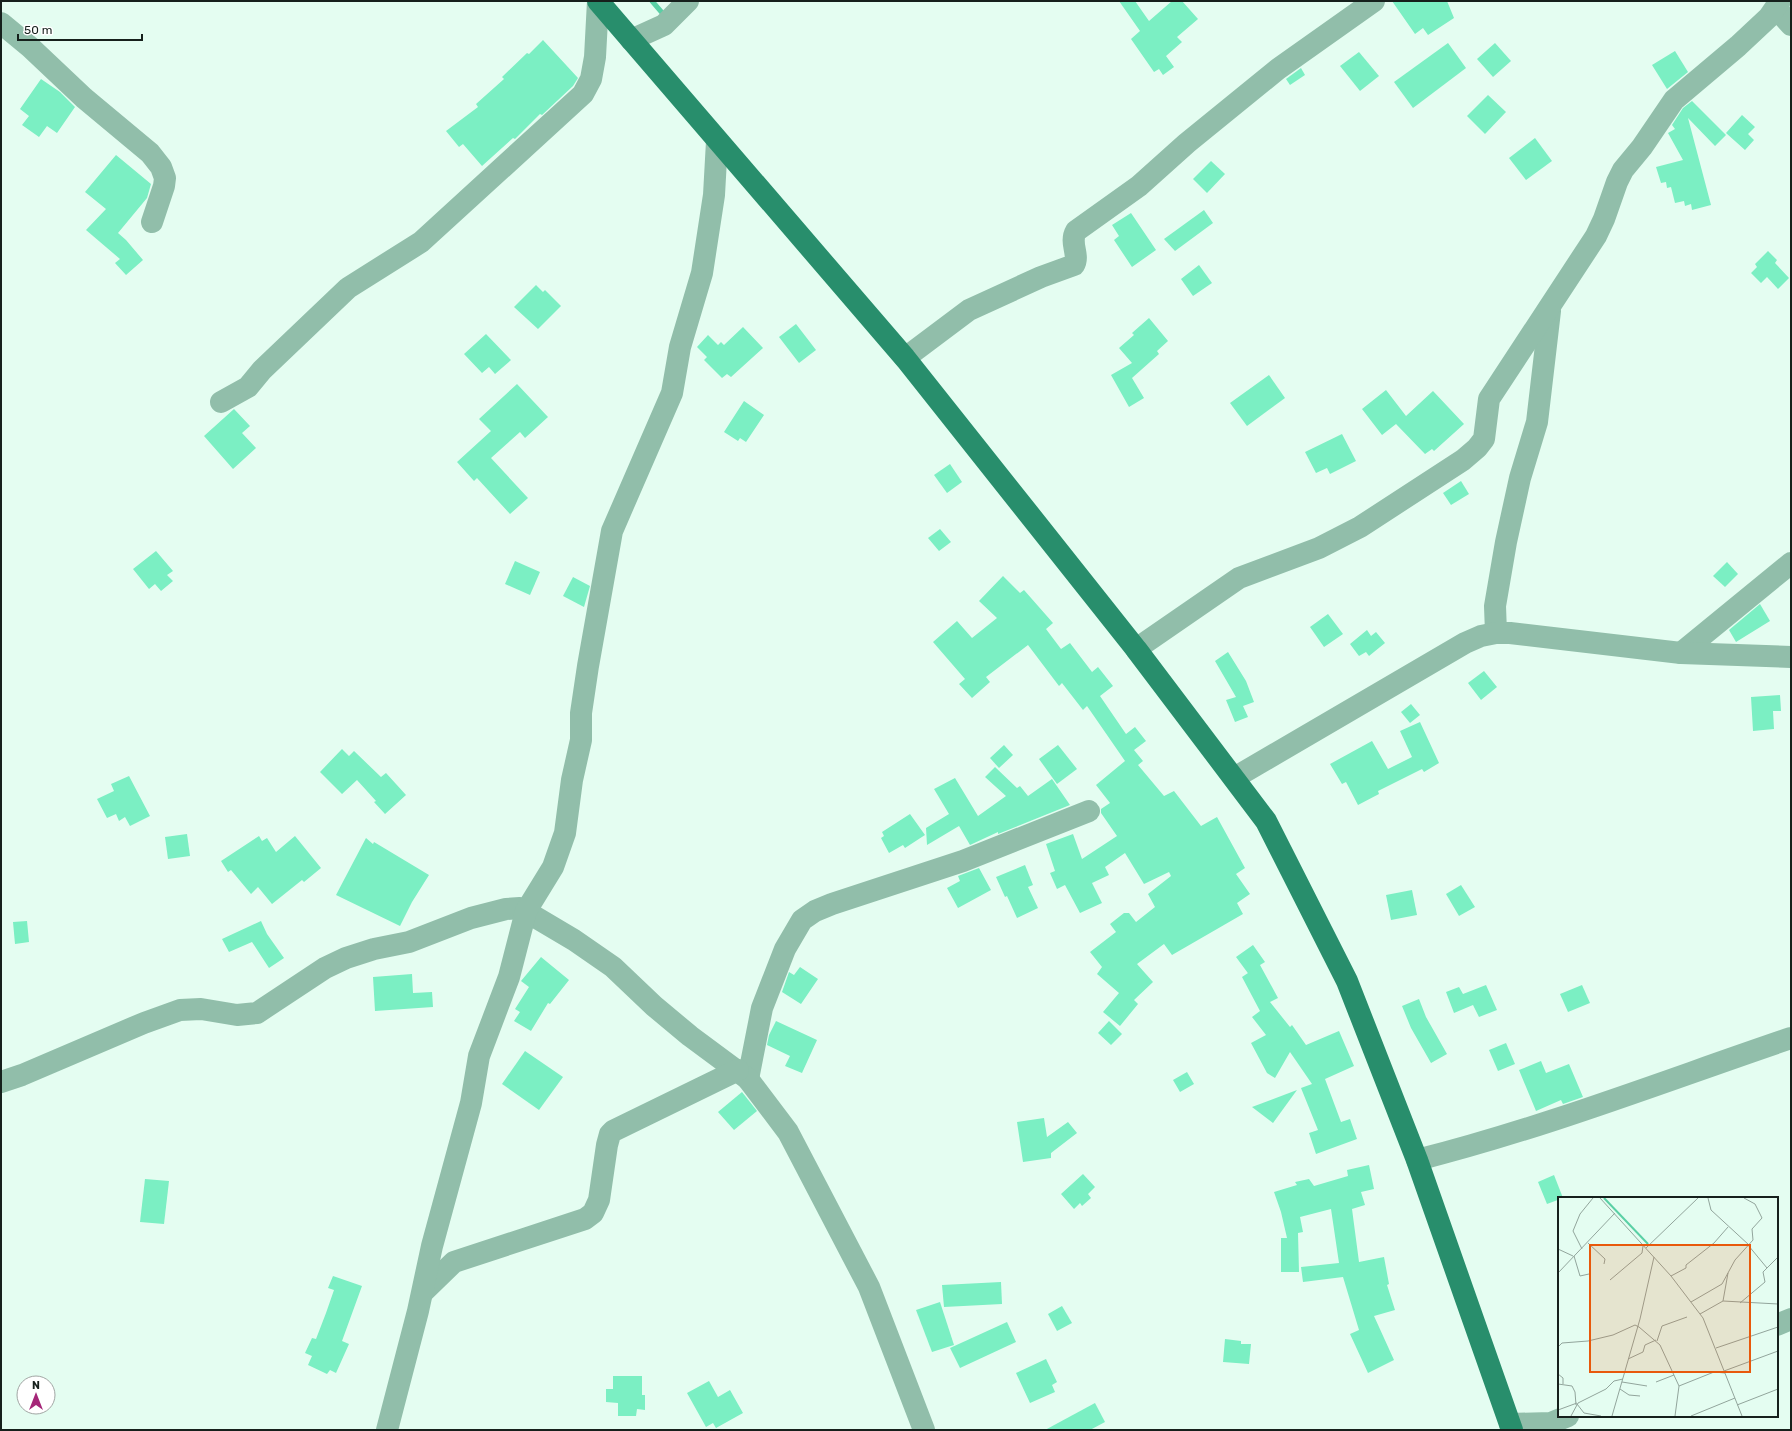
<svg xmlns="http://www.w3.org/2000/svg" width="1792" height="1431" font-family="Rubik,sans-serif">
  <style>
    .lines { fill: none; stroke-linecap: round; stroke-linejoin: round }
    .stream { stroke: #5ad0a5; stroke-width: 5 }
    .building { fill: #7befc3 }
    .minor { stroke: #91beaa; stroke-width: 22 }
    .major { stroke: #288e6c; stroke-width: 22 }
    .inset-river { fill: none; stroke: #5ad0a5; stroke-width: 2 }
    .inset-road { fill: none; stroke: #92a59c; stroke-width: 1 }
    .view { fill: #e8590c; fill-opacity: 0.15; stroke: #e8590c; stroke-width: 2 }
    .inset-edge { fill: none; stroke: #16201c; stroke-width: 2 }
  </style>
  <rect width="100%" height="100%" fill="#e4fdf1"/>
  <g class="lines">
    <path class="stream" d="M652,1L664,15"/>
  </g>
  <g class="building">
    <path d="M1119,1H1135L1149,21L1172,1H1182L1198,19L1177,37L1182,42L1166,56L1174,67L1163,75L1159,69L1154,72L1131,39L1140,31Z"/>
    <path d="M1392,1H1447L1454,18L1428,35L1423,28L1415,34Z"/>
    <path d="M543,40L578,78L573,86L542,115L540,114L515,139L513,138L482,166L463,144L459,147L446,131L478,107L476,104L504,79L502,77L527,53L529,54Z"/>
    <path d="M1448,43L1466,68L1413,108L1394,82Z"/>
    <path d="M1495,43L1511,61L1493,77L1477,59Z"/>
    <path d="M1675,51L1688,72L1667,89L1652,65Z"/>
    <path d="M1359,52L1379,76L1360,91L1340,66Z"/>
    <path d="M1301,68L1305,75L1290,85L1286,79Z"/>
    <path d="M41,79L60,92L75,107L57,133L47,126L39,137L22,125L29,116L20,109Z"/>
    <path d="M1488,95L1506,112L1485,134L1467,116Z"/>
    <path d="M1692,101L1726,135L1715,146L1688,118L1711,205L1692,210L1691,204L1685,206L1684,201L1675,203L1671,187L1667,188L1666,182L1661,183L1656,167L1683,160L1668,133L1675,129L1672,125L1683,108Z"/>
    <path d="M1742,115L1755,127L1748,134L1754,140L1745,150L1726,133Z"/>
    <path d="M1535,138L1552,161L1526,180L1509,158Z"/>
    <path d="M116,155L151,184L147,198L118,233L126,240L143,260L126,275L115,263L120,259L86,230L106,209L85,192Z"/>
    <path d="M1211,161L1225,174L1207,193L1193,179Z"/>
    <path d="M1204,210L1213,223L1175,251L1164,239Z"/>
    <path d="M1131,213L1156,250L1132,267L1114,240L1119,236L1112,225Z"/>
    <path d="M1768,251L1777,260L1775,263L1789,278L1778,289L1767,277L1761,283L1751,273L1757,267L1755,264Z"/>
    <path d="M1199,265L1212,283L1193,296L1181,279Z"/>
    <path d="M536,285L543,292L545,290L561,306L538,329L514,307Z"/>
    <path d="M1149,318L1168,341L1157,351L1159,354L1132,378L1144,398L1129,407L1111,375L1132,363L1119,348L1134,335L1132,333Z"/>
    <path d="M796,324L816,350L799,363L779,337Z"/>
    <path d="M743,327L763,348L731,377L727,374L722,378L704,360L707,357L697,347L708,335L718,345L721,342L724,345Z"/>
    <path d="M486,334L511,360L495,374L489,367L482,373L464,354Z"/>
    <path d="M1269,375L1285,398L1247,426L1230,403Z"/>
    <path d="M517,384L548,417L525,438L520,432L491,458L528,498L510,514L477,478L474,481L457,462L491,431L479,419Z"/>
    <path d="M1386,390L1406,416L1433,391L1464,424L1434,451L1432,449L1425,454L1396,424L1382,435L1362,409Z"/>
    <path d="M744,401L764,415L746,442L740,438L738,441L724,432Z"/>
    <path d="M234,409L250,426L242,433L256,448L233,469L204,436Z"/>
    <path d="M1342,434L1356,461L1330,474L1327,468L1316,473L1305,452Z"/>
    <path d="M950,464L962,482L947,493L934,475Z"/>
    <path d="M1461,481L1469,494L1451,505L1443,493Z"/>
    <path d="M940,529L951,542L939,551L928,538Z"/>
    <path d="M156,551L173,571L167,575L173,581L161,591L155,584L149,589L133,569Z"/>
    <path d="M515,561L540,572L530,595L505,584Z"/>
    <path d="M1727,562L1738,574L1725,587L1713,576Z"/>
    <path d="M1003,576L1020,593L1024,590L1053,623L1046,629L1061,649L1070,643L1092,672L1098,667L1113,686L1100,696L1126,734L1135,727L1146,741L1134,750L1143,761L1138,765L1164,796L1174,791L1201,826L1217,817L1245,868L1236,874L1250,894L1237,903L1243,914L1172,955L1164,944L1137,964L1153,982L1134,1000L1138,1004L1120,1026L1103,1012L1119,993L1097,974L1102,967L1090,952L1116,932L1110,924L1124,913H1129L1136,922L1155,907L1148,894L1171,876L1169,872L1144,884L1125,853L1105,867L1109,875L1092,883L1102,903L1080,913L1065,885L1057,889L1050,873L1055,871L1046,844L1073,834L1082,859L1117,836L1101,813V809L1110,803L1096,785L1125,761L1087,706L1083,710L1062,683L1059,686L1028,645L986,677L990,682L972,698L959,684L965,679L933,642L957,621L972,638L997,618L979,601Z"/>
    <path d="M573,577L590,586L584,607L563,596Z"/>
    <path d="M1760,604L1770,621L1736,642L1729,630Z"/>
    <path d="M1328,614L1343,634L1324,647L1310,627Z"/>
    <path d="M1367,630L1371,636L1376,632L1385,643L1369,656L1366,652L1359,656L1350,644Z"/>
    <path d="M1228,652L1246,681L1254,702L1243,706L1248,717L1235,722L1226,700L1236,697L1215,661Z"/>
    <path d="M1484,671L1497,687L1481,700L1468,683Z"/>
    <path d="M1780,695L1781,711H1773L1774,729L1753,731L1751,697Z"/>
    <path d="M1411,704L1420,715L1410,723L1401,712Z"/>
    <path d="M1420,722L1439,763L1424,772L1422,769L1378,791L1379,794L1358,805L1346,782L1342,784L1330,764L1372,741L1388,769L1412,757L1400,731Z"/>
    <path d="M1004,745L1013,755L999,768L990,758Z"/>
    <path d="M1058,745L1077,769L1057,784L1039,759Z"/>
    <path d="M342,749L349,756L354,751L381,777L386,773L406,795L385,814L374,802L376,801L357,780L342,794L320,772Z"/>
    <path d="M995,767L1017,788L1020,786L1028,796L1052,779L1070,805L998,834V832L970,845L959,826L927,845L926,828L949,814L934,789L955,778L978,816L1006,796L985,777Z"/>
    <path d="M129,776L150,816L130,826L125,817L119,821L116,814L107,818L97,799L114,791L111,784Z"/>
    <path d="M910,814L925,835L905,848L903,845L889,853L881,838L884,836L882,832Z"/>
    <path d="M187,834L190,856L168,859L165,837Z"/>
    <path d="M259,836L262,841L267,838L276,852L295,836L321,868L304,882L302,880L272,904L258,887L251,894L231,870L228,872L221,861Z"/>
    <path d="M366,838L373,844L374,842L429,875L412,902L400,926L336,895Z"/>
    <path d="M1025,865L1033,885L1028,887L1038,908L1017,918L1007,896L1005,897L996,877Z"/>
    <path d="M979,868L991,890L958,908L947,888L960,881L958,876Z"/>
    <path d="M1461,885L1475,907L1459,916L1446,894Z"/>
    <path d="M1412,890L1417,915L1391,920L1386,895Z"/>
    <path d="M27,921L29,942L15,944L13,922Z"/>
    <path d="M261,921L267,934L284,958L269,968L252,942L229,952L222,939Z"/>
    <path d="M1253,945L1265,962L1260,965L1278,998L1270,1002L1290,1027L1292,1025L1306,1045L1339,1031L1354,1066L1325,1079L1341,1122L1350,1119L1357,1139L1316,1154L1309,1133L1318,1130L1301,1088L1312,1084L1290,1052L1275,1078L1267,1073L1251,1043L1266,1035L1252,1017L1260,1011L1242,977L1248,973L1250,976L1236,957Z"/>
    <path d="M541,957L569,980L550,1004L548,1003L531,1031L514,1021L520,1012L515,1009L529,987L521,981Z"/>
    <path d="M800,967L818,979L801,1004L782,992L789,972L794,975Z"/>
    <path d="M412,974L413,993L432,992L433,1007L375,1011L373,977Z"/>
    <path d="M1486,985L1497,1010L1479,1017L1473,1005L1454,1013L1446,992L1459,987L1463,994Z"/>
    <path d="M1582,985L1590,1003L1568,1012L1560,994Z"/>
    <path d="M1419,999L1426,1017L1447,1054L1431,1063L1411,1028L1402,1006Z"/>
    <path d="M776,1021L817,1040L802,1073L785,1066L790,1056L767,1045L769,1035Z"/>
    <path d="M1109,1021L1122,1034L1111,1045L1098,1033Z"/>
    <path d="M1506,1043L1515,1064L1498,1071L1489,1050Z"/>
    <path d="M525,1051L563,1077L539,1110L502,1084Z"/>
    <path d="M1541,1061L1546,1073L1569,1064L1583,1097L1563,1104L1561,1100L1536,1111L1519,1070Z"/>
    <path d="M1187,1072L1194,1084L1180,1092L1173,1080Z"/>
    <path d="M1297,1090L1273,1123L1252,1107Z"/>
    <path d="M742,1092L757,1111L734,1130L718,1112Z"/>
    <path d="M1044,1118L1047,1137L1068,1122L1077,1133L1051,1153V1158L1023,1162L1017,1122Z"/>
    <path d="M1369,1165L1374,1189L1361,1192L1365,1205L1352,1209L1359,1262L1384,1257L1389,1284L1387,1285L1395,1310L1374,1316L1394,1360L1368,1373L1350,1334L1359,1330L1343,1277L1303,1282L1301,1267L1339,1263L1331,1209L1300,1217L1303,1232L1298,1233L1299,1272H1281V1238H1287L1281,1212L1274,1192L1297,1185L1295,1182L1309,1179L1314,1186L1348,1176L1347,1170Z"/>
    <path d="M1083,1174L1095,1187L1088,1194L1091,1198L1082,1206L1080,1203L1074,1209L1061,1194Z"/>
    <path d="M1554,1175L1563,1198L1547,1204L1538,1182Z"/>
    <path d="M145,1179L169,1181L164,1224L140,1222Z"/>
    <path d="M333,1276L362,1286L342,1341L349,1344L336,1373L330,1370L327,1374L308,1365L312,1356L305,1353L312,1338L316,1339L326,1313L334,1290L328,1288Z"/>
    <path d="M1001,1282L1002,1304L944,1307L942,1285Z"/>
    <path d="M940,1302L954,1345L932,1352L916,1310Z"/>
    <path d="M1062,1306L1072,1323L1057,1331L1048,1314Z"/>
    <path d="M1007,1322L1016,1342L960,1368L950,1348Z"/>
    <path d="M1225,1339L1241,1341V1344H1251L1249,1364L1223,1362Z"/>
    <path d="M1046,1359L1057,1382L1052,1385L1055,1392L1030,1403L1016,1373Z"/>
    <path d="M613,1376H642V1395H645V1410L637,1409L636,1416H618V1403L606,1402V1389H613Z"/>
    <path d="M709,1381L718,1397L730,1390L743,1413L716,1428L713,1423L706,1427L687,1393Z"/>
    <path d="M1095,1403L1105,1422L1090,1430H1045Z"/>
  </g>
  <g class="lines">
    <g class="minor">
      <path d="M1776,8L1791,25"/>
      <path d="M1,23L30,47L84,98L150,153L161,167L165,178L164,186L152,222"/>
      <path d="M631,40L664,25L688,1"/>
      <path d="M905,358L969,310L1041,277L1074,265C1080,255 1069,243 1076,231L1139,186L1187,143L1278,69L1374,1"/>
      <path d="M221,402L248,387L262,370L348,288L421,242L583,94L591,79L595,57L598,1"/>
      <path d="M1496,633L1495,606L1506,542L1520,478L1537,422L1550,311"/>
      <path d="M1136,649L1239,578L1319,548L1360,527L1463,460L1477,448L1484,439L1489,399L1596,236L1604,219L1617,182L1623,170L1642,147L1674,100L1738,46L1769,17L1780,1"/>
      <path d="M1681,653L1791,563"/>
      <path d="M1234,778L1465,643L1481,636L1496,633H1510L1681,653L1791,657"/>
      <path d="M748,1079L762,1008L785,949L802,920L815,911L832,904L963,861L1089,811"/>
      <path d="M1,1082L22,1075L144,1023L180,1010L201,1009L237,1015L257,1013L325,968L346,958L374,949L409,942L471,918L506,909L520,908L574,940L613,967L654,1006L690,1036L748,1079L788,1132L869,1287L924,1430"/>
      <path d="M1417,1160C1544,1128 1667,1080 1791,1038"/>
      <path d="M423,1292L454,1262L585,1219L593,1213L599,1200L607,1145L610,1134L613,1131L738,1070"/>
      <path d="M1777,1325L1791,1319"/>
      <path d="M1510,1424L1551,1423L1568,1416"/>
      <path d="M387,1430L418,1311L432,1246L471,1103L479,1056L509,977L526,911L553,867L565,833L572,780L581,740V713L588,666L612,531L672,393L680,347L702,273L714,195L717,141"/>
    </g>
    <path class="major" d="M598,1L905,358L1136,649L1266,821L1347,981L1417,1160L1512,1430"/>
  </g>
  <g transform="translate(1558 1197)">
    <rect width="220" height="220" fill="#e4fdf1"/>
    <path class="inset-river" d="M46,1L90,47"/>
    <path class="inset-road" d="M42,1L113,79L145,121L184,219M150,1L153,13L191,48M30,46L47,62L46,67M190,48L209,71M88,51L140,1M0,52L15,59M24,52L15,34L22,17L35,1M16,59L22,79L31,77M0,76L57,16M113,79L128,71V68L156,46L170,30M52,83L84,56L85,49M165,104L170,76M133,105L164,87L177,63L195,43L194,32L204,21L197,7L186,1M182,106L207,85L205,75L220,60M142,117L165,104L220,107M99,144L104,129L129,120M0,150L4,146L30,144L55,138L77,128L81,130L102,148L121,189L117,219M158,151L220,130M70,162L85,155L87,148L98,143M166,174L220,154M0,177L5,181V187M64,185L89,189M98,185L116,178M0,187L14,189L17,195L18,208M121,189L156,175L167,176M62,192L71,198L82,199M19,207L26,216L43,219M179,208L220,192M0,213L19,206M13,219L20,206L48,192L56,184L65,182M54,219L82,122L96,60M133,219L177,201"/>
    <path class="view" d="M32,48H192V175H32Z"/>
    <rect width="220" height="220" class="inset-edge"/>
  </g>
  <rect width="1792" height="1431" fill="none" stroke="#16201c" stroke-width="4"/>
  <g transform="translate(36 1395)"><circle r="19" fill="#ffffff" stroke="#a2a6a4"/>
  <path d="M0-3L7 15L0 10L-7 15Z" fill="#a52678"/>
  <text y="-6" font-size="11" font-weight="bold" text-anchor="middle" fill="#16201c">N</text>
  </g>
  <path d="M18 34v6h124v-6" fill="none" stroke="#16201c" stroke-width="2"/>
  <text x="24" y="34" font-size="12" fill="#16201c" stroke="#ffffff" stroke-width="3" paint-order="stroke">50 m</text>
</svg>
